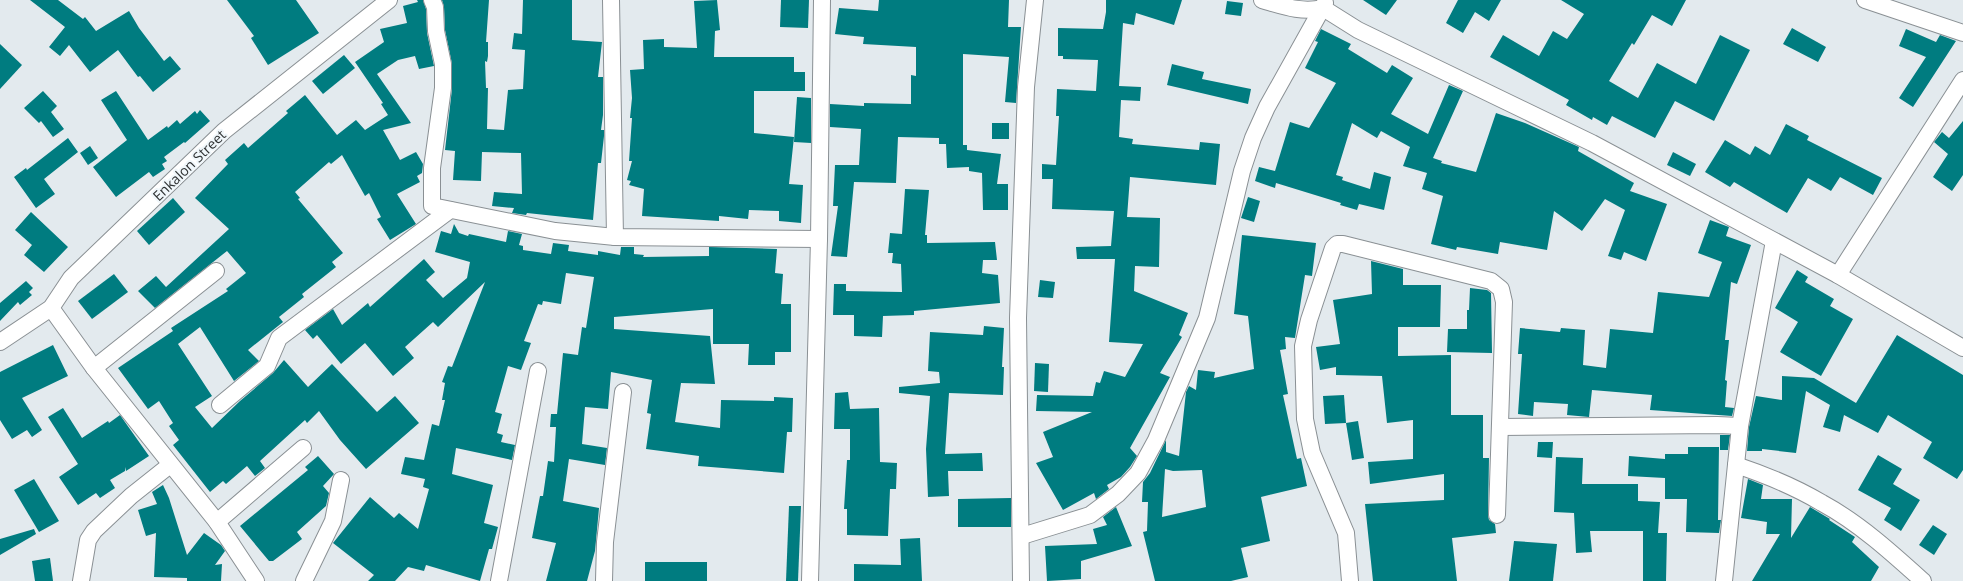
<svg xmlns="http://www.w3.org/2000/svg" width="1963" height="581" font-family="'Open Sans',sans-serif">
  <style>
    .building { fill: #007c80; fill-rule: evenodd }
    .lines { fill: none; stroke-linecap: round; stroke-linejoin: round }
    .street-casing { stroke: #8a9094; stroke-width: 18 }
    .street { stroke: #fff; stroke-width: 16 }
    .labels { text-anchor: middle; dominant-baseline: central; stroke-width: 4; stroke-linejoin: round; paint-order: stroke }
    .street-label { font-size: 14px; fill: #2e3132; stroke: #f0f7fb }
  </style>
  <rect width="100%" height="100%" fill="#e3eaee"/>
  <g class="building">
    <path d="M30,0H58L83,19L85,17L96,31L129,11L139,28L164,61L170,56L181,69L153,92L140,76L138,77L118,50L90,72L69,45L60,56L49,47L65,27Z"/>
    <path d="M227,0H296L319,33L268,65L251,38L254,36Z"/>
    <path d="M417,0H423L426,9L427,33L434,66L419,69L415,56L398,60L377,74L411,123L383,130L400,160L416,152L423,164L422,173L417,176L420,182L397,194L416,224L390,240L377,219L381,217L369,193L365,196L342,155L331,164L329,162L295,192L300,198L298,199L343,253L332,262L336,267L302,294L304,297L279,317L283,322L248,350L259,361L234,381L200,327L178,344L212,396L195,407L212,428L240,401L273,373L284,360L308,387L332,364L377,412L395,396L419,423L366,469L340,440L319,411L307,423L305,420L260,461L265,468L255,476L247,466L226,484L223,481L210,492L173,445L179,440L169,426L173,423L159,401L148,409L118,368L173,331L171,328L228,291L226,289L246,273L227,251L155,308L138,291L156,276L166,287L229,229L195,198L228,164L225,160L244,143L248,148L288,113L286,111L305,95L337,135L356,120L365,130L388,115L381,104L383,103L355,62L384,42L380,29L407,23L403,6L418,2Z"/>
    <path d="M442,0H489L486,42H488V56L487,62L485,61L486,88H488L487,129L504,130L508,90L523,89L525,50L512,49L514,33L522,34L523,0H572V40L602,42L598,77H603V115L601,130H604V136L601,163H598L593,220L527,213L526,215L512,213L514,208L492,206L494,192L522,194L521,153L482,152L481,181L453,180L455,151L445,150L452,89V64L445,30L444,7Z"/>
    <path d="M717,0L720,30L715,31L714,57H794V72H805V91H754V133L794,137L789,184L803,185L801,223L779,221V211L749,210L748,219L719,216V221L642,216L644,189L629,185L631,181L627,180L632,161H629L632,118H630L632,98L630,70L644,69L643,40L664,39V47L697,48L694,1Z"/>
    <path d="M781,0H809L808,28L780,27Z"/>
    <path d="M879,0H1009L1008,27H1021L1016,103L1005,102L1009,57L963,54V145H967V150L1001,154L997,184H1008V210H983L982,173L969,171V167L947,168L946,144H939V138L898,137L896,183L854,182L847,257L831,256L838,206H833L835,165H859L861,129L830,127V104L864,106V103L911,104V75L916,76V47L863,44L864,37L835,34L839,8L878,11Z"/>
    <path d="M1106,0H1182L1174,25L1136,13L1134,25L1123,23L1119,86L1141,87L1140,101L1121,100L1119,137L1133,139L1132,144L1199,150L1200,142L1220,144L1216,185L1130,177L1127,217L1160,218L1159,267L1135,266L1134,291L1188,313L1179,335L1182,337L1160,373L1170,377L1130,448L1137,456L1130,467L1121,477L1107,485L1109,489L1096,499L1094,493L1063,510L1036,463L1053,457L1043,432L1092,412L1036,411L1037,395L1093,396L1096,382L1100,383L1104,371L1125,377L1143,344L1109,342L1115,259H1077L1076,247L1111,246L1114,211L1052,209L1053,179H1042V164L1056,165L1059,116H1056L1057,89L1096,91L1098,60L1063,59V56H1058V28L1103,29L1106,12Z"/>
    <path d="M1363,0H1397L1386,15Z"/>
    <path d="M1458,0H1501L1489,21L1475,12L1463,33L1446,23Z"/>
    <path d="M1561,0H1686L1672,26L1652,15L1634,45L1632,43L1609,81L1638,98L1657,63L1696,84L1720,35L1750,50L1714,121L1675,101L1655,138L1612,116L1607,125L1593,117L1592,120L1566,105L1569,100L1490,57L1503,35L1539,56L1553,31L1567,39L1584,14Z"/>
    <path d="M1227,1L1243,3L1241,16L1225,14Z"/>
    <path d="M1792,28L1826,47L1818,62L1783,44Z"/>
    <path d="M1321,29L1351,44L1348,49L1387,73L1392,65L1413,78L1391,114L1428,134L1449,85L1463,91L1433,158L1442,161L1441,163L1476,172L1496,113L1525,123L1579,147L1578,151L1634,183L1630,191L1667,204L1646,261L1624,252L1621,260L1608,256L1625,210L1605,199L1582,231L1554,211L1547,250L1500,242L1498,254L1457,247L1456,250L1431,244L1443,196L1422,189L1427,173L1403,166L1410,147L1381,131L1377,138L1352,123L1336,175L1343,177L1342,180L1370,189L1374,172L1391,177L1384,210L1359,204L1357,210L1340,205L1341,203L1276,183L1275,188L1255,181L1259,167L1275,171L1290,122L1309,128L1336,83L1305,68L1318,42L1315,41Z"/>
    <path d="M1906,29L1936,42L1940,35L1956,41L1913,107L1899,98L1926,57L1899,46Z"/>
    <path d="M0,44L22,65L0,89Z"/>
    <path d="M344,55L355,68L323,94L312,81Z"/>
    <path d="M1172,64L1204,72L1202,79L1251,89L1248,104L1167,85Z"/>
    <path d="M43,91L57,106L51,112L64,129L53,137L41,121L39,123L24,108Z"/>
    <path d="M116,91L148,140L167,126L168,128L177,120L180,124L195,111L197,114L200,110L210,121L185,143L184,142L164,157L167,161L162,164L165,169L153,177L149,172L116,197L93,167L127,140L101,100Z"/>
    <path d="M797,97L811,98V143L794,142Z"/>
    <path d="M1963,121V175L1952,191L1933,177L1948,154L1934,142L1942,132L1949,138Z"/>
    <rect x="992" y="123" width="17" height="16"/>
    <path d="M1786,124L1809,136L1807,140L1882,178L1873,195L1840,177L1831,191L1808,178L1787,213L1734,182L1730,187L1705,172L1725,140L1750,155L1755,146L1770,155Z"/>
    <path d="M68,138L78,152L44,179L55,194L36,208L14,177L26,168L27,170Z"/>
    <path d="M90,146L98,158L88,165L80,153Z"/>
    <path d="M1673,152L1696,164L1690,176L1667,165Z"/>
    <path d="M905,189L929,190L925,235H927V243L995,242L997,260H983L982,273L998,275L1000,303L914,311V315L883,316L882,337L854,336V315H833L834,284H846V291L902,292L901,264L892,263L893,253H888L890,233L902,234Z"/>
    <path d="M1248,197L1260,201L1254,222L1241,218Z"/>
    <path d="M173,198L185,212L149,245L137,231Z"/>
    <path d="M31,212L68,247L44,272L24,255L32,245L15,230Z"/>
    <path d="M1710,220L1729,227L1726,236L1751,245L1737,284L1731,282L1725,340H1729L1725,380L1727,381L1725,407L1734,408L1732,416L1650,410L1652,395L1592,390L1589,417L1567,415L1568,404L1534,402L1533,416L1518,414L1522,354H1518L1520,328L1560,332L1561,328L1585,330L1583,365L1606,368L1610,329L1653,333L1658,292L1709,297L1722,262L1698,253Z"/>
    <path d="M454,224L459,233L468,236L469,234L506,242L508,231L522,234L519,245L523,246V250L551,254L553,243L569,245L568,251L598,255V251L620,255L621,247H634V254L644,255L643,257L709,256V247L777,249L775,273L783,274L781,304H791V352H775V365H748L749,344H713V309L614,317V329L710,336L715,384L681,383L675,422L720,428L721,400L774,401V397L793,398L792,432H787L784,473L698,466L699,456L646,449L651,414L647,413L652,380L611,372L608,409L585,407L582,444L607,448L605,465L569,459L563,501L599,508L595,551L587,581H546L556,543L532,538L540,496H543L548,461L554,462L556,427H550L551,414H557L563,353L578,355L582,327L586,328L594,277L566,273L561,304L543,301L542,305L538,304L524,341L531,343L521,370L508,366L495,412L502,414L497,433L503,435L501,442L515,445L512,460L456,448L452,474L493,485L484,523L498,527L492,549H489L480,581L426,565L424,571L408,567L395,581H368L374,575L333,543L370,497L394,518L399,513L418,529L429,489L423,487L425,479L401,474L405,457L424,460L432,424L439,426L445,400H442L445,383L442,382L448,366L452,367L485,282L438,327L433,322L405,347L414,358L393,376L365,343L341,364L317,335L313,339L305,330L333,309L342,325L368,303L370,307L424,259L435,272L426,280L443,298L467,278L470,262L435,252L441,231L451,234Z"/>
    <path d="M1242,235L1316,243L1312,276L1305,275L1295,338L1285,337L1286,349L1280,350L1288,394L1283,395L1297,459L1301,458L1307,486L1261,497L1270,541L1241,548L1248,577L1231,581H1155L1143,532L1147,531L1148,502H1142L1143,482L1150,473L1166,440V452L1179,456L1186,392L1189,386L1196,390L1198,370L1215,372L1214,378L1254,369L1248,316L1234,314ZM1165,469L1173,471L1202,470L1206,507L1162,517Z"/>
    <path d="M1371,261L1403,269V285H1441L1440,327H1398V356L1451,355V415H1483V458H1489L1488,515L1489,520L1495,524L1496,533L1452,538L1457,581H1373L1365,504L1444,500V474L1370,484L1368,462L1413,459V420L1387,423L1382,376L1336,375V367L1320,370L1316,347L1340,344L1333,300L1372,294Z"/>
    <path d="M1797,270L1808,277L1805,282L1834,299L1830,306L1853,319L1821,376L1780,352L1798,322L1775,308Z"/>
    <path d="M114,274L128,292L92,319L78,301Z"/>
    <path d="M1040,280L1055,282L1053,298L1038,297Z"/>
    <path d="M26,281L33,288L29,292L32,295L20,305L18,302L0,321V303Z"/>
    <path d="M1470,288L1487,290L1491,293L1492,353L1447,352L1448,329H1467V310H1469Z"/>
    <path d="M984,326L1004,328L1002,367H1004L1003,395L949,393L945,454L982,453L983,471H948L949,496L928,497L926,449L930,396L899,393V387L940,383L939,372L928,371L930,332L983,335Z"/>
    <path d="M1897,335L1963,375V470L1957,479L1923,458L1932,442L1888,415L1878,433L1844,415L1840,432L1823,427L1830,405L1806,391L1796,453L1762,449V451H1747L1749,427L1756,396L1782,400V376L1814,378L1856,403Z"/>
    <path d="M53,345L68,376L22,398L42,430L32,437L27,430L12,439L0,420V372Z"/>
    <path d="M1035,363L1049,364L1048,392L1034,391Z"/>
    <path d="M848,392L850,409L879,408L880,462L897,463L896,489H890L888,536L847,535V509H844L847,460H850V429H834L835,393Z"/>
    <path d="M1344,395L1346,423L1325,424L1323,396Z"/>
    <path d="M63,408L82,438L108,421L109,423L120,415L149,456L126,471L125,467V471L110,480L115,488L100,498L96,493L78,505L59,477L78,464L48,417Z"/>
    <path d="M1358,421L1364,458L1352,460L1346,423Z"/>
    <path d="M1720,435H1730L1728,450H1720Z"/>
    <path d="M1538,442H1553L1552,458L1537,457Z"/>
    <path d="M1688,447H1719L1718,520H1721L1719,533L1686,532L1687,499H1665V478L1628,476L1629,456L1665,459V454H1688Z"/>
    <path d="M1878,455L1902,469L1893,484L1920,500L1901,531L1884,520L1891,508L1858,490Z"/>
    <path d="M318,456L334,474L323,486L329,493L326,506L297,532L302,539L273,561H269L240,526L308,470L305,467Z"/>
    <path d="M1556,457L1583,458L1582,484H1638V501L1660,502L1658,533H1667L1666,581H1643V531H1590L1592,552L1576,553L1574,513L1554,512Z"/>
    <path d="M34,479L59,521L39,532L14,490Z"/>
    <path d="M1748,479L1763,485L1761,499H1792L1791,538L1810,507L1830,519L1829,520L1855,537L1852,542L1879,567L1871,581H1752L1780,534H1766L1767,522L1741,518Z"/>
    <path d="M163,485L169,498L187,555L204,533L221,545L225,551L215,565L222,564L221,581H187V578L154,577L156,533L146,536L138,510L157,504L152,492Z"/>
    <path d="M1011,498V527H958V499Z"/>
    <path d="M789,506H801L798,581H786Z"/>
    <path d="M1116,507L1132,546L1081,561V579L1047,581L1045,546L1097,544L1093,529L1107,525L1103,517Z"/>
    <path d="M1933,525L1947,534L1934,555L1919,545Z"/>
    <path d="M34,529L36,534L0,555V539Z"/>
    <path d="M920,538L922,581H854V564L901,565L900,539Z"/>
    <path d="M1514,541L1557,544L1553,581H1509Z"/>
    <path d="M50,558L53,581H35L32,561Z"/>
    <rect x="645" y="562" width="62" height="19"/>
  </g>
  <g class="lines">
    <g class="street-casing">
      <g id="street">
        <path d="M432,0L435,7L436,31L443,64V88L432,168V206L555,231L615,237L819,239"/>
        <path d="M611,0L615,237"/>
        <path d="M1262,0C1283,6 1301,13 1323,8L1358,30L1592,143L1838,275L1963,348"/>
        <path d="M1865,0L1963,33"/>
        <path d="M1838,275L1963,80"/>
        <path d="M51,308L94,368L217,522L256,581"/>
        <path d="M0,342L51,308L71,278L224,131L389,0"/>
        <path d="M94,368L216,271"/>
        <path d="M220,405L267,366L279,338L450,210"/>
        <path d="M1500,427L1717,425L1740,426"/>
        <path d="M1736,465C1766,475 1795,487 1822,503C1859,523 1892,553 1923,581"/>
        <path d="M217,522L303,448"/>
        <path d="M1022,536L1090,515L1118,494L1138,473L1156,440L1207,318L1242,171L1253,138L1267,107L1325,3"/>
        <path d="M81,581L88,540L94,531L131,496L170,465"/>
        <path d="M304,581L333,521L341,480"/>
        <path d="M499,581L538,371"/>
        <path d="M604,581L605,542L623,392"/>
        <path d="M810,581L819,239L822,0"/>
        <path d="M1021,581L1018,318L1026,87L1035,0"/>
        <path d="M1350,581L1346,533L1312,453L1305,419L1303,346L1309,320L1333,248L1337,244H1343L1491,281L1501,289L1504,302L1497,515"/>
        <path d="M1724,581L1740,426L1774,241"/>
      </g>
    </g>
    <use href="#street" class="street"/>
  </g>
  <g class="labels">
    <g class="street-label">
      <text transform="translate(189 165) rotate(-44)">Enkalon Street</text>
    </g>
  </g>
</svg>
